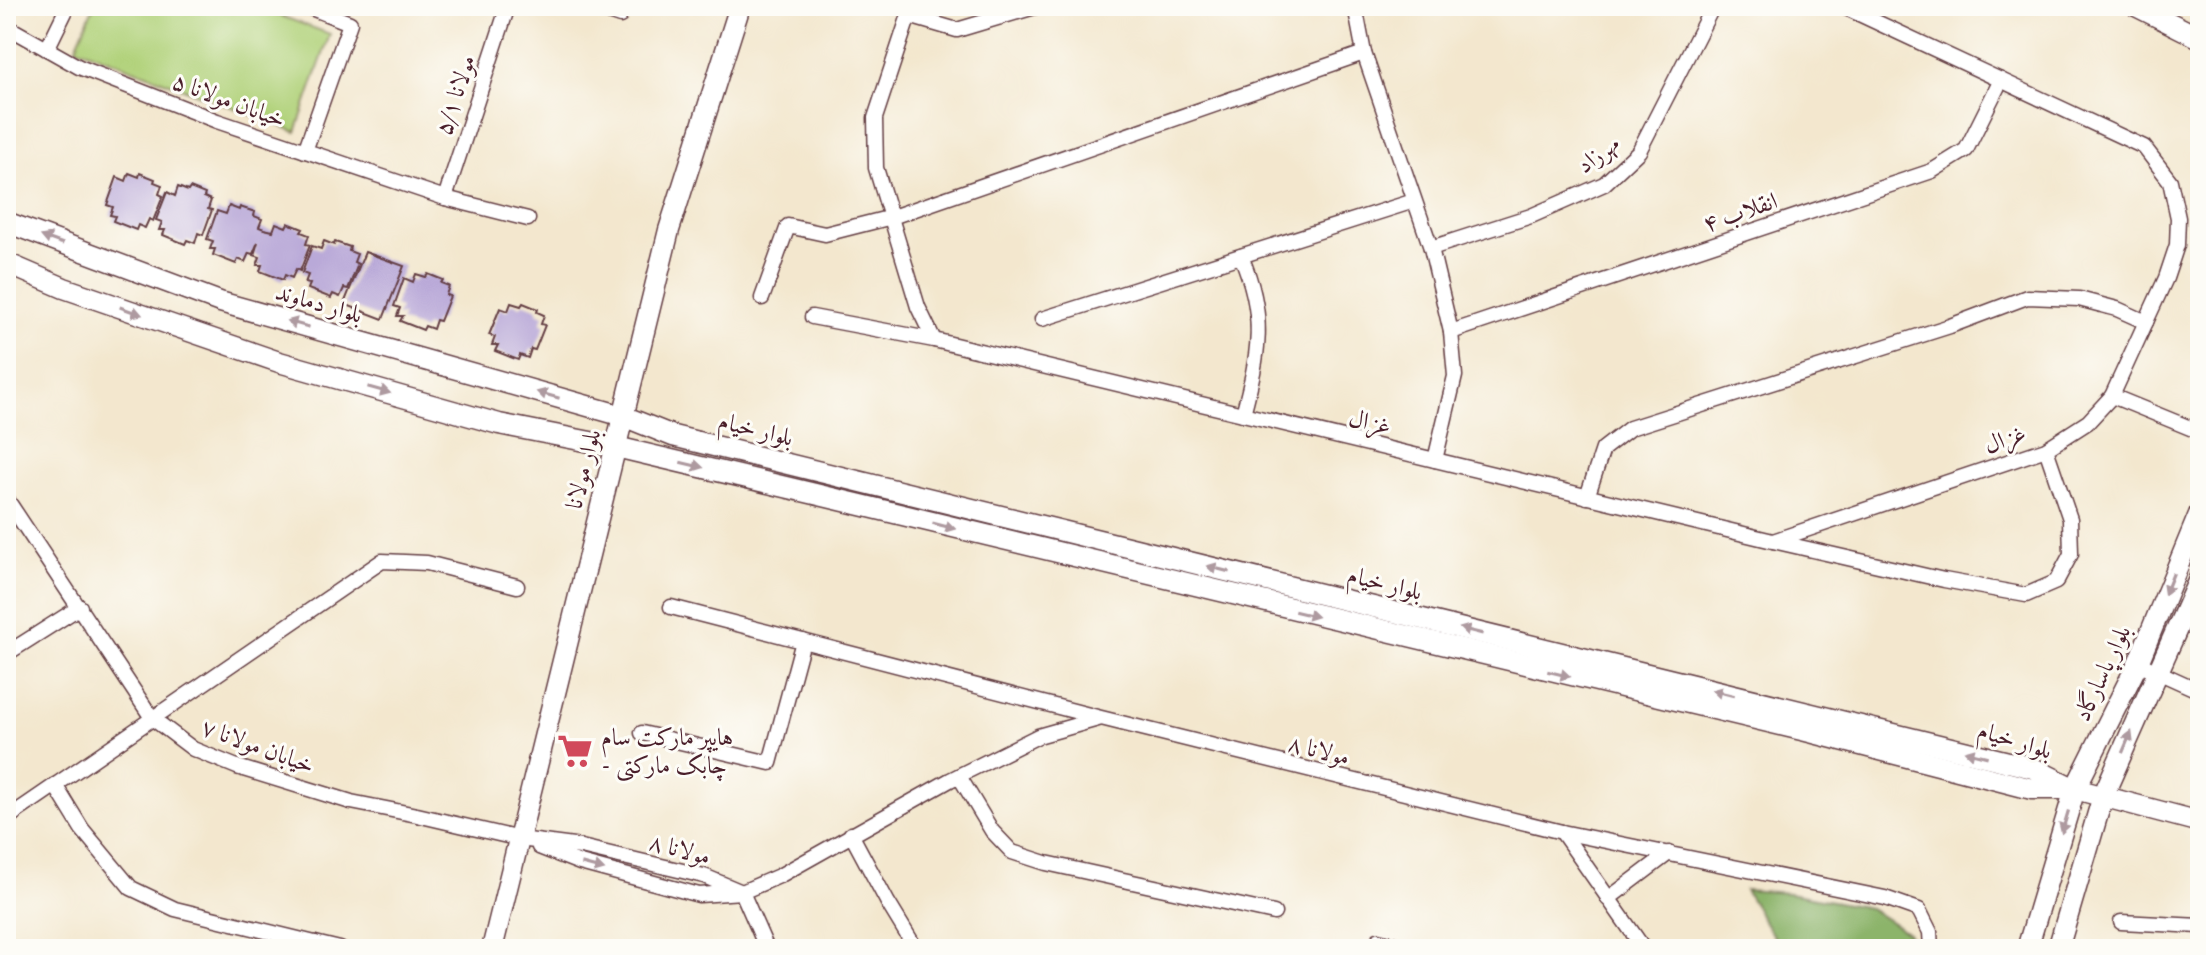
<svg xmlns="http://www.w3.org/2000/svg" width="2206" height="955" font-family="'IM FELL Great Primer',Amiri,serif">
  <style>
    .green { fill: #b1d27a; stroke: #7e7852; stroke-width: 2 }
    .forest { fill: #8cb46a; stroke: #6b6a4a; stroke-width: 2 }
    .building { fill: #b9a9d8 }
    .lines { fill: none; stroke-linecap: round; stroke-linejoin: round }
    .street-casing { stroke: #633d43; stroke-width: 17 }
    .secondary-casing { stroke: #633d43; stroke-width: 23 }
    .street { stroke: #fff; stroke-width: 14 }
    .secondary { stroke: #fff; stroke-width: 20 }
    .oneway { fill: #ae9aa0 }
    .labels { text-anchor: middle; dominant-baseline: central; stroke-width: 6; stroke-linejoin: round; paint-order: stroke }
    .street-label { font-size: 24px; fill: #4a1f2b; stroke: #fdfcf7 }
    .poi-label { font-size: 24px; fill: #4a1f2b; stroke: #fdfcf7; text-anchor: start }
  </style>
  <rect width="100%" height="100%" fill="#fdfcf7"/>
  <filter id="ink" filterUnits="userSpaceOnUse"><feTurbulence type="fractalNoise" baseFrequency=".0125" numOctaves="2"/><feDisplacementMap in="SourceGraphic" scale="16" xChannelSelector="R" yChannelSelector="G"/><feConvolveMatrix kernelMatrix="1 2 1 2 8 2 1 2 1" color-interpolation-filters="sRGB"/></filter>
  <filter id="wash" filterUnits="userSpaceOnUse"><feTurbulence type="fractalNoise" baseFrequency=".006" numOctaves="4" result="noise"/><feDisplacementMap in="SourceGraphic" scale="32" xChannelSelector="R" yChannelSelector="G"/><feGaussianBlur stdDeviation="1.8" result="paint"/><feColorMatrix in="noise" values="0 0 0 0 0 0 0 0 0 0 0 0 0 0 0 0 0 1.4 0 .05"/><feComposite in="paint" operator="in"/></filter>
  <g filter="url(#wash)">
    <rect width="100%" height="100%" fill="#f3e7ce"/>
    <path class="green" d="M94,6H254L330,34L296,132L76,47Z"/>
    <path class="forest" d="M1745,890L1789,893L1869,908L1908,933L1913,949H1781Z"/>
    <g id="blocks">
      <g class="building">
        <path d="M129,173L139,177L140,173L155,179L154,182L162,185L159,194L163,196L153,221L149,219L145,228L138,225L136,230L113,221L115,216L110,215L113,207L107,205L117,177L126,181Z"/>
        <path d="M178,187L188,191L190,188L205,194L204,197L211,200L208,209L212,210L203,235L198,233L195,243L187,240L185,244L163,235L165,230H159L162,222L156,220L167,192L175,196Z"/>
        <path d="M229,206L239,210L240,207L255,212L254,216L262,219L259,227L264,229L273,231L276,223L286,227L288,223L303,229L301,232L309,235L306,244L310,245L300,271L296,269L292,278L285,275L283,280L260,271L262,265H257L260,257L254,255L258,242L253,254L249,253L245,262L238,259L236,264L213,255L215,249H210L213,241L207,239L217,211L226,214Z"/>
        <path d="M324,241L334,245L335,242L350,247L349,251L357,254L354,262L358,264L348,289L344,288L340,297L333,294L331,298L308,289L310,284L305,283L308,275L302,273L312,246L321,249Z"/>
        <path d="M365,252L404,266L383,319L344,304Z"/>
        <path d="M416,274L426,277L428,274L443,280L441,283L449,286L446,295L450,296L440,321L436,320L433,329L425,326L423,330L400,321L403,316H397L400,308L394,306L404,278L413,282Z"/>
        <path d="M511,303L521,306L523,303L538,309L537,312L544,315L541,324L545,325L535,350L531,349L528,358L520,355L518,360L495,351L498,345H492L495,337L489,335L500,308L508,311Z"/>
      </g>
    </g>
  </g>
  <g filter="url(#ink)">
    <use href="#blocks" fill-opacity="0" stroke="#633d43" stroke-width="2"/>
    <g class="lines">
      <g class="street-casing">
        <g id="street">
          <path d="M590,6L620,16"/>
          <path d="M912,6L875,118L876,168L918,307L934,340L1773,541L2046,449L2088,422L2112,396L2166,278L2177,245L2178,218L2170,181L2144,147L1842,6"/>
          <path d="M1355,6L1364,53L1431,248L1451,332L1455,376L1435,460"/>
          <path d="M909,16L957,30L1038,6"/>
          <path d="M6,26L79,67L217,121L445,198L528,219"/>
          <path d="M47,49L68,6"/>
          <path d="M305,151L350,23L306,6"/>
          <path d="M445,198L508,6"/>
          <path d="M1431,248L1531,216L1604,184L1639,151L1713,6"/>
          <path d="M1241,256C1267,317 1259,353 1243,414"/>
          <path d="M762,298L788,226L825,234L892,217L1364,53"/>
          <path d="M812,317L934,340"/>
          <path d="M1042,319L1414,201"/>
          <path d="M1451,332L1932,171L1966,150L2001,80"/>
          <path d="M2112,396L2200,432"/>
          <path d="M1587,497L1603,449L1630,428L1950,326L2027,297L2079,299L2117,309L2146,322"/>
          <path d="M6,498L152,718L193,749L237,767L351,802L417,815L520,839L581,847L704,876L742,892"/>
          <path d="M1773,541L1944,580L2026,595L2056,582L2071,554L2070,519L2046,449"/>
          <path d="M671,607L1101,718L1562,832L1885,898L1919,910L1930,932L1931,949"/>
          <path d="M6,654L80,607"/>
          <path d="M2138,663L2200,691"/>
          <path d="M642,733L770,763L803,641"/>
          <path d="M959,776L992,831L1012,852L1046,863L1274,913"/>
          <path d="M55,785L82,829L131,888L175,909L315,943L314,949"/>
          <path d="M6,819L382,561L427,563L517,586"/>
          <path d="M1562,832L1644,949"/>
          <path d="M851,834L888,903L916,949"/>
          <path d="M539,847L580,863L699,895L742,892L779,876L950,780L1038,736L1098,719"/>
          <path d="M742,892L767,949"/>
          <path d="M1608,899L1669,853"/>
          <path d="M2121,922L2200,926"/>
          <path d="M1378,940L1415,949"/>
          <path d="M315,943L340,949"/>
        </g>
      </g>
      <g class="secondary-casing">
        <g id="secondary">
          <path d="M2136,6L2200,38"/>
          <path d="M6,222L220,302L623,416L673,436L2033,768L2075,789L2200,822"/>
          <path d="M6,263L64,288L279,362L499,424L616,447L815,494L1806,731L2032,789H2071"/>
          <path d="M492,949L669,230L740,6"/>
          <path d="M2027,949L2075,789L2138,663L2200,512"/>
          <path d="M2058,949L2103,796L2200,577"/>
        </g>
      </g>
      <use href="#street" class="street"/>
      <use href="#secondary" class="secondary"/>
    </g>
    <defs><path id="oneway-solid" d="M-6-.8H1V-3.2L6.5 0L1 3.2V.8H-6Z" transform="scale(2)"/></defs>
    <g class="oneway">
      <use href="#oneway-solid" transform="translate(52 240) rotate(-160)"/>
      <use href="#oneway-solid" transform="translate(131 311) rotate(19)"/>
      <use href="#oneway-solid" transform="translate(298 324) rotate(-164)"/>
      <use href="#oneway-solid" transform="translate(379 390) rotate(16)"/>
      <use href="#oneway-solid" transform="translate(548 395) rotate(-164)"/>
      <use href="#oneway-solid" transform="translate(692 465) rotate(13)"/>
      <use href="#oneway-solid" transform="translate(944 526) rotate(14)"/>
      <use href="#oneway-solid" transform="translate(1218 569) rotate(-166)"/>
      <use href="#oneway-solid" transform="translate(2169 584) rotate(112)"/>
      <use href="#oneway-solid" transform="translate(1306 614) rotate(13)"/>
      <use href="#oneway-solid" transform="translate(1471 631) rotate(-166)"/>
      <use href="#oneway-solid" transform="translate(1559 674) rotate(13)"/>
      <use href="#oneway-solid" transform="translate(1723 693) rotate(-166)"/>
      <use href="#oneway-solid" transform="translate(2127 742) rotate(-67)"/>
      <use href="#oneway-solid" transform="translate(1976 754) rotate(-166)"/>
      <use href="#oneway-solid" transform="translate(2065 822) rotate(107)"/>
      <use href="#oneway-solid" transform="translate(593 867) rotate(15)"/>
    </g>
  </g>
  <defs>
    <g id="supermarket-bare" transform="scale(2.76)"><path d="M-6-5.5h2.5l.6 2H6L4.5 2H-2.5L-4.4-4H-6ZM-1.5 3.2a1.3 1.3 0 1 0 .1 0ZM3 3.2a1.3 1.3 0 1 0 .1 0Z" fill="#d1495b" stroke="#fdfcf7" stroke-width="2.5" paint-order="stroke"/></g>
  </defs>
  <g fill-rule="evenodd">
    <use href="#supermarket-bare" x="575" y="751"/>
  </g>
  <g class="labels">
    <g class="street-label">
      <text transform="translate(455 95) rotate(-72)">مولانا ۵/۱</text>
      <text transform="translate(229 100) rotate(20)">خیابان مولانا ۵</text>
      <text transform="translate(1598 154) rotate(-37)">مهرزاد</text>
      <text transform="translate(1740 212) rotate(-19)">انقلاب ۴</text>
      <text transform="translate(319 303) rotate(16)">بلوار دماوند</text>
      <text transform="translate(1370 422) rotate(13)">غزال</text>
      <text transform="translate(756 429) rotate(14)">بلوار خیام</text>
      <text transform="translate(2005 439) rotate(-19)">غزال</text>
      <text transform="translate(583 469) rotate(-76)">بلوار مولانا</text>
      <text transform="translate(1385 583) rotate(14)">بلوار خیام</text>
      <text transform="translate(2102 673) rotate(-65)">بلوار پاسارگاد</text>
      <text transform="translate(2015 740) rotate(17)">بلوار خیام</text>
      <text transform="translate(258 746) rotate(20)">خیابان مولانا ۷</text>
      <text transform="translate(1319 750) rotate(14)">مولانا ۸</text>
      <text transform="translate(680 849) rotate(15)">مولانا ۸</text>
    </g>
    <g class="poi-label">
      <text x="601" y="737">هایپر مارکت سام<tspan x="601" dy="28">- چابک مارکتی</tspan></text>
    </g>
  </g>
  <rect width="2206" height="955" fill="none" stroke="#fdfcf7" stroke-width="32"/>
</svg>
